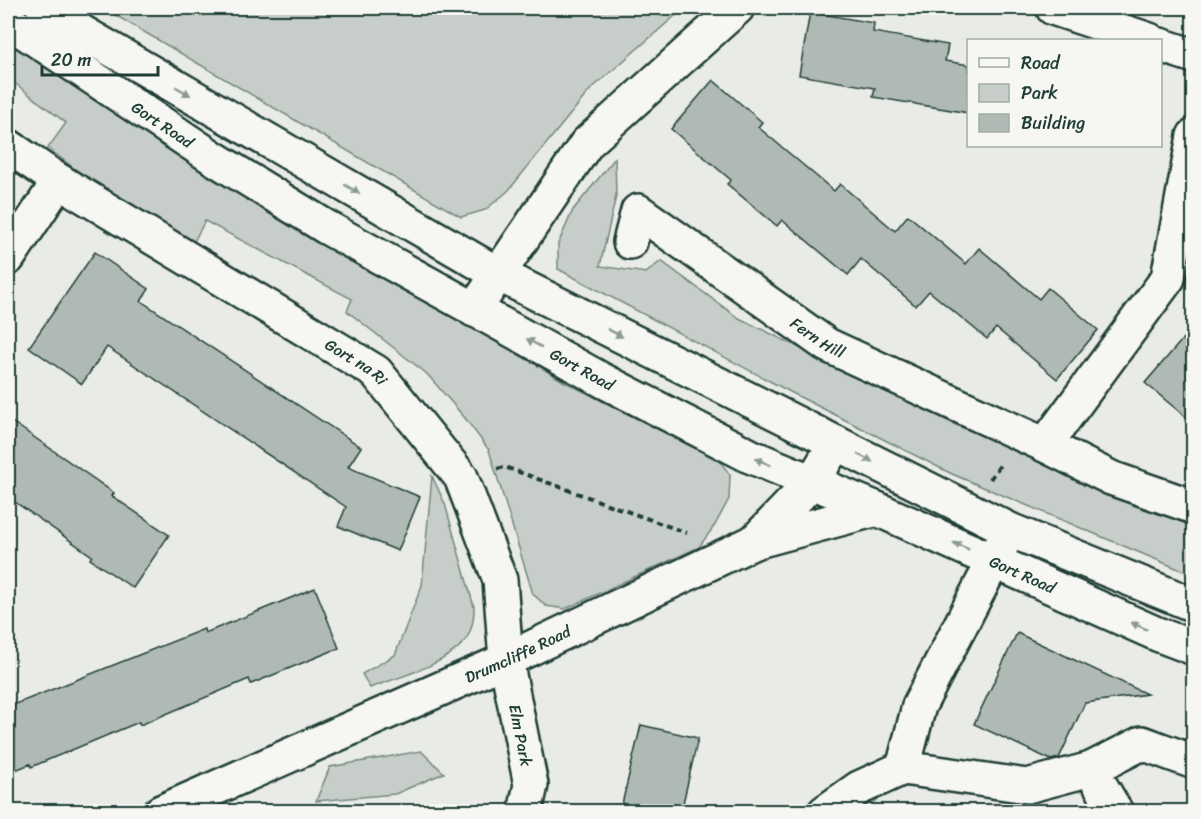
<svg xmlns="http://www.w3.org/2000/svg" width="1201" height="819" font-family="Sriracha,sans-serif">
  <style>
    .green { fill: #c7cec9; stroke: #73867e; stroke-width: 1.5 }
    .building { fill: #b0bab5; stroke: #1f3d34; stroke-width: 1.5 }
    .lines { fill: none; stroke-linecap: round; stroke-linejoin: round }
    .minor-casing { stroke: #1f3d34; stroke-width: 38 }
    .major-casing { stroke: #1f3d34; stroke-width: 38 }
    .path { stroke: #1f3d34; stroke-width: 4; stroke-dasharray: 6 4.5; stroke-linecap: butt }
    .minor { stroke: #f6f6f2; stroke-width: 33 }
    .major { stroke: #f6f6f2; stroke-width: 33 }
    .oneway { fill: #8a9a93 }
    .labels { text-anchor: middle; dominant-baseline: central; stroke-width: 6; stroke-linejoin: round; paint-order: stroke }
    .street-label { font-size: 16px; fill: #1f3d34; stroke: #f6f6f2 }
  </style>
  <rect width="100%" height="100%" fill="#e9ebe7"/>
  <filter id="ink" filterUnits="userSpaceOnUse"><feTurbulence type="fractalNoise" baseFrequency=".0167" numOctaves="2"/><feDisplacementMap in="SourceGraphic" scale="12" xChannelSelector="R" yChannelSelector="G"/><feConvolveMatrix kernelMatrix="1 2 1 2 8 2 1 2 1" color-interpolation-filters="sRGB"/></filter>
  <g filter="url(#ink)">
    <g class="green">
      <path d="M103,8H684L590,90L508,191L485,210L461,217Z"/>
      <path d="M8,42L563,381L719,460L730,475L729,499L715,525L699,547L565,609L546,606L533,594L489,450L465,418L427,374L347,311L352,299L205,221L192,245L119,203L48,148L66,123L8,78Z"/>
      <path d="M615,158L616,196L600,266L646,273L661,261L737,317L956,425L1193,522V575L952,474L796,395L558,269V244L573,210Z"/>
      <path d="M432,476L445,504L474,607C474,620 472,633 463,643C443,666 398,677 370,688L362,674L395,655L422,585Z"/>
      <path d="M421,751L444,773L395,794L316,801L330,767Z"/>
    </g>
    <g class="building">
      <path d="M810,12L874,23L873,32L948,45L945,61L969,65V113L873,97L875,88L799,75Z"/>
      <path d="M713,80L762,122L758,127L834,191L840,184L895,231L908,215L966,264L979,248L1039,299L1048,288L1098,330L1057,379L996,328L987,339L929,291L916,306L861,259L848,275L782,220L777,226L727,184L731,180L671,129Z"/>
      <path d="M95,252L149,289L141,301L361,447L348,467L420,497L398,551L338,526L346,507L107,347L82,384L29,347Z"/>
      <path d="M1194,326V424L1145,383Z"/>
      <path d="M8,419L114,493L112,496L169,535L133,588L90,559L92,556L8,497Z"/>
      <path d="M315,588L339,648L251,684L249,679L140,725L139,722L31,767L30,764L8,773V707L204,629L205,633Z"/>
      <path d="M1017,633L1147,694L1085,703L1059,758L1051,760L974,724Z"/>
      <path d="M641,725L698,738L681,812H620Z"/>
    </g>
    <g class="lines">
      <g class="minor-casing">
        <g id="minor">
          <path d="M1053,8L1149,40"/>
          <path d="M1160,45L1194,56"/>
          <path id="s1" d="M8,146L59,181L376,372L461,477L500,580L506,660L531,785L525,812"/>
          <path id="s2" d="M630,242L638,211L827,345L1045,445L1111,478L1194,507"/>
          <path d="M8,258L59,181"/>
          <path d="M474,310L587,143L737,8"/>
          <path d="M1045,445L1168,278L1194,136"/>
          <path d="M754,542L812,482L836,443"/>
          <path d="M903,768L919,706L1007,535"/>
          <path d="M1091,769L1116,812"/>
          <path id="s3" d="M161,812L506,660L754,542L877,509"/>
          <path d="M825,812L859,788L903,768L1027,786L1091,769L1142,743L1194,762"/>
        </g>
      </g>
      <g class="major-casing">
        <g id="major">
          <path d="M43,8L61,20L498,274L1010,530L1194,605"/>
          <path id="s4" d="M8,21L212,157L326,227L604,381L750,456L877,509L1157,634L1194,648"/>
        </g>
      </g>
      <g class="path">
        <path d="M497,469L505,467L687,533"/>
        <path d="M990,479L1001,464"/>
      </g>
      <use href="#minor" class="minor"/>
      <use href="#major" class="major"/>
    </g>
    <defs><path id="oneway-solid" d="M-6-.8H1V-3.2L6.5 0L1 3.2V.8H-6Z" transform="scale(1.5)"/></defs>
    <g class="oneway">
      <use href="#oneway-solid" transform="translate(183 91) rotate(30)"/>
      <use href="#oneway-solid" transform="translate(352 189) rotate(30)"/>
      <use href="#oneway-solid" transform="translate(615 333) rotate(27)"/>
      <use href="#oneway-solid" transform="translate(534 343) rotate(-151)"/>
      <use href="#oneway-solid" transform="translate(865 458) rotate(27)"/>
      <use href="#oneway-solid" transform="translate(763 462) rotate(-157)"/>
      <use href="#oneway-solid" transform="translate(961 546) rotate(-156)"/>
      <use href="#oneway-solid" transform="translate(1139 626) rotate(-156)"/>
    </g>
  </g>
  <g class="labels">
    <g class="street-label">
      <text stroke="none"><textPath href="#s4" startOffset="186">Gort Road</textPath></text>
      <text stroke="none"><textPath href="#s2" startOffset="252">Fern Hill</textPath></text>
      <text stroke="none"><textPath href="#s1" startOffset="410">Gort na Ri</textPath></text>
      <text stroke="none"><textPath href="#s4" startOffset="672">Gort Road</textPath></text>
      <text stroke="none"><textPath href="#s4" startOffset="1158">Gort Road</textPath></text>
      <text stroke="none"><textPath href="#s3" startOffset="390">Drumcliffe Road</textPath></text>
      <text stroke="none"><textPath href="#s1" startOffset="834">Elm Park</textPath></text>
    </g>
  </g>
  <rect width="1201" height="819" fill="none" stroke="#f6f6f2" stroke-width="30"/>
  <rect x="15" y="15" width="1171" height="789" fill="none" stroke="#1f3d34" stroke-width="2" filter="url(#ink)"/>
  <rect x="967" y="39" width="195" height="108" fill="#f6f6f2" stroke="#a0aca6" stroke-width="1.5"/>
  <rect x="979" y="58" width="30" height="9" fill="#f6f6f2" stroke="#a0aca6" stroke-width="1.5"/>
  <text x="1021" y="69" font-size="18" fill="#1f3d34">Road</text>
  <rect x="979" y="84" width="30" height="18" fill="#c7cec9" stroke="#a0aca6" stroke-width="1.5"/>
  <text x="1021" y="99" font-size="18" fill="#1f3d34">Park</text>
  <rect x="979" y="114" width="30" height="18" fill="#b0bab5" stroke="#a0aca6" stroke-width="1.5"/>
  <text x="1021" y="129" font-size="18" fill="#1f3d34">Building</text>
  <path d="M42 66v9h116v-9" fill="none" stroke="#1f3d34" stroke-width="3"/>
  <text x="51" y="66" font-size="18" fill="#1f3d34" stroke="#f6f6f2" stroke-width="4.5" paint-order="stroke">20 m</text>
</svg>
